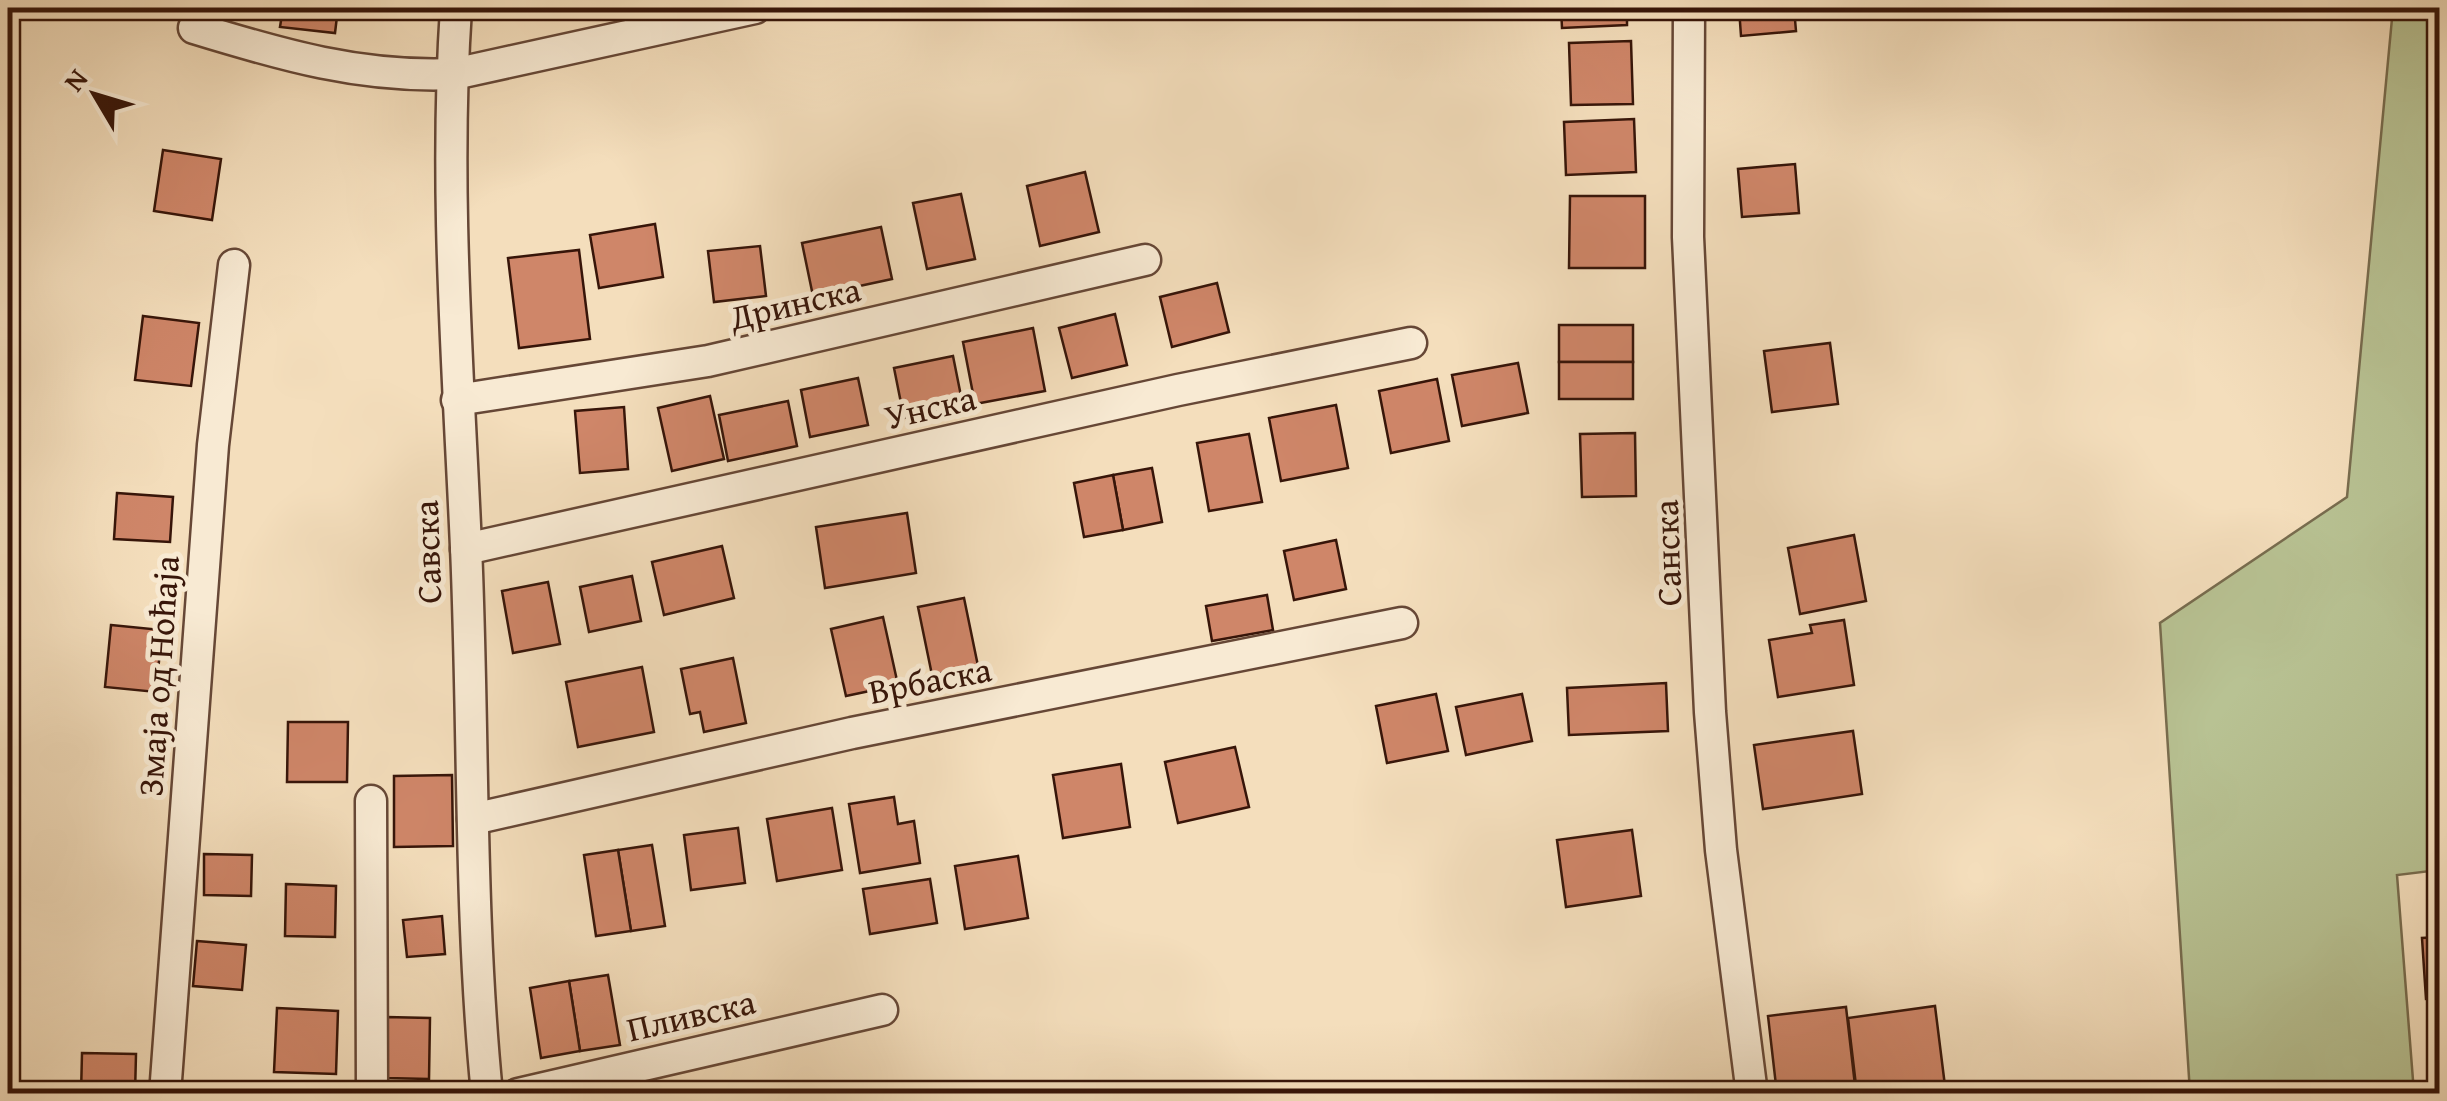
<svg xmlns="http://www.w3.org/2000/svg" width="2447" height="1101" font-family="'Gentium Book Plus',serif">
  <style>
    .green { fill: #b8c293; stroke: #786c4e; stroke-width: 2.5 }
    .building { fill: #cf8669; stroke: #371509; stroke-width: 2.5 }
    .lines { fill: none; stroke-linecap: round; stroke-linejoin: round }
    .street-casing { stroke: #664736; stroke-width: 35 }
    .street { stroke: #f8ead3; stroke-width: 30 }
    .labels { text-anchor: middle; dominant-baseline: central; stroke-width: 10; stroke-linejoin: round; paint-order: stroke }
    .street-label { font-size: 35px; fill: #371509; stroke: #f8ead3 }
  </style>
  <rect width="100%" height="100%" fill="#f4debc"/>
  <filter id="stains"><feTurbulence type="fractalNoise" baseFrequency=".002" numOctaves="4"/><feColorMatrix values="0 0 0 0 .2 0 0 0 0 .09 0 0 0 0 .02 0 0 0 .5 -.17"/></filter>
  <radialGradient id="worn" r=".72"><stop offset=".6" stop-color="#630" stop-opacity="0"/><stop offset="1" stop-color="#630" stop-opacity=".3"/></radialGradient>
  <path class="green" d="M2393,8H2440L2439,870L2397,875L2414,1093H2190L2160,623L2347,497Z"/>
  <g class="building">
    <path d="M283,8H338L335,33L280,27Z"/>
    <path d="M553,8H593V11L553,12Z"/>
    <path d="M1561,8H1627V25L1562,28Z"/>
    <path d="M1739,8H1794L1796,31L1741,36Z"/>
    <path d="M1631,41L1633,104L1571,105L1569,43Z"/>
    <path d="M1634,119L1636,172L1566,175L1564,122Z"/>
    <path d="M163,150L221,159L212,220L154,211Z"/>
    <path d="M1795,164L1799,213L1742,217L1738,169Z"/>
    <path d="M1085,172L1099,232L1040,246L1027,186Z"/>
    <path d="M961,194L975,259L927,269L913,203Z"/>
    <path d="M1570,196H1645V268H1569Z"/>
    <path d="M655,224L663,277L599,288L590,235Z"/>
    <path d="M881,227L892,279L813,296L802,243Z"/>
    <path d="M760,246L766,296L714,302L708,251Z"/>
    <path d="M579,250L590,339L519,348L508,258Z"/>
    <path d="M1217,283L1229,332L1172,347L1160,297Z"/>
    <path d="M1115,314L1127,365L1072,378L1059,328Z"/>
    <path d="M143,316L199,323L191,386L135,380Z"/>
    <rect x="1559" y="325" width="74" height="37"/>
    <path d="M1033,328L1045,391L975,404L963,342Z"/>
    <path d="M1830,343L1838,404L1772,412L1764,351Z"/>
    <path d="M953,356L963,406L904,418L894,368Z"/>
    <rect x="1559" y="362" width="74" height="37"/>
    <path d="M1518,363L1528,413L1462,426L1452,375Z"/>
    <path d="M858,378L868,425L810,437L801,390Z"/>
    <path d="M1437,379L1449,441L1391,453L1379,391Z"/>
    <path d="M710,396L724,459L672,471L658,408Z"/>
    <path d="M788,401L797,446L728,461L719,415Z"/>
    <path d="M1336,405L1348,468L1281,481L1269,418Z"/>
    <path d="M624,407L628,469L580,473L575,411Z"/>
    <path d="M1635,433L1636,496L1582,497L1580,434Z"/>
    <path d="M1249,434L1262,502L1209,511L1197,443Z"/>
    <path d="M1152,468L1162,522L1123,530L1113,475Z"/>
    <path d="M1113,475L1123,530L1084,537L1074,483Z"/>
    <path d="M117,493L173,497L170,542L114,539Z"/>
    <path d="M907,513L916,573L825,588L816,527Z"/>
    <path d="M1854,535L1866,601L1800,614L1788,548Z"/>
    <path d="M1336,540L1346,589L1294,600L1284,551Z"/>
    <path d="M722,546L734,598L664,615L652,562Z"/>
    <path d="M632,576L641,621L589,632L580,587Z"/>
    <path d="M548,582L560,644L513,653L502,591Z"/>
    <path d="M1267,595L1273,630L1212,641L1206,606Z"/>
    <path d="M964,598L978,666L932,675L918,607Z"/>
    <path d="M883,617L898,685L846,696L831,629Z"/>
    <path d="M1844,620L1854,685L1778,697L1769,640L1812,633L1810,625Z"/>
    <path d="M111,625L162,630L156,692L105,687Z"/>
    <path d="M733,658L746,723L704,732L700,712L690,714L681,669Z"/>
    <path d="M642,667L654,732L578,747L566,682Z"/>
    <path d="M1666,683L1668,731L1569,735L1567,688Z"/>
    <path d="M1436,694L1448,751L1387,763L1376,706Z"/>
    <path d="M1522,694L1532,741L1466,755L1456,707Z"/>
    <path d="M288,722H348L347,782H287Z"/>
    <path d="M1853,731L1862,794L1763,809L1754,745Z"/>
    <path d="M1235,747L1249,807L1178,823L1165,762Z"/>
    <path d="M1121,764L1130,827L1063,838L1053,775Z"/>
    <path d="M452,775L453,846L394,847V776Z"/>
    <path d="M894,797L898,824L914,821L920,863L860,873L849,804Z"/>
    <path d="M832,808L842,870L777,881L767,819Z"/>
    <path d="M738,828L745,883L691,890L684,835Z"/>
    <path d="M1632,830L1641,896L1566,907L1557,840Z"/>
    <path d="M652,845L665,926L631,931L618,850Z"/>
    <path d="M618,850L631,931L596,936L584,855Z"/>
    <path d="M204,854L252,855L251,896L204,895Z"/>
    <path d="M1018,856L1028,918L965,929L955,866Z"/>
    <path d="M930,879L937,923L870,934L863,889Z"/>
    <path d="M286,884L336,886L335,937L285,936Z"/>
    <path d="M442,916L445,954L407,957L403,920Z"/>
    <path d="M2440,937V998L2426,999L2422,938Z"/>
    <path d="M197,941L246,945L242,990L193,986Z"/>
    <path d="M608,975L620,1045L580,1051L569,981Z"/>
    <path d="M569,981L580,1051L541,1058L530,988Z"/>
    <path d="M1935,1006L1946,1094H1857L1848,1018Z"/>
    <path d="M1846,1007L1856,1094H1777L1768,1016Z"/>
    <path d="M277,1008L338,1011L336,1074L274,1072Z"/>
    <path d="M386,1017L430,1018L429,1079L386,1078Z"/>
    <path d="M82,1053L136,1054L135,1094H81Z"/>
  </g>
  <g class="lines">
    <g class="street-casing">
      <g id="street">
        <path d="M456,8C444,187 458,367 466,547C474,729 469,912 487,1094"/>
        <path d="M1689,8L1688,237L1710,712L1721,850L1752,1094"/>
        <path d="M194,28C282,55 361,78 454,74L755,8"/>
        <path d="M457,400L708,361L1145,260"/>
        <path d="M466,549L1178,390L1411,343"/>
        <path d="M371,801L372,1094"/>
        <path d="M473,819L852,733L1402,623"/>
        <path d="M165,1094L213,445L234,265"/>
        <path d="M518,1094L882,1010"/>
      </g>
    </g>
    <use href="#street" class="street"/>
  </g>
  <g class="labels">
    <g class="street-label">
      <text transform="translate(795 303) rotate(-13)">Дринска</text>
      <text transform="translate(930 407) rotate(-13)">Унска</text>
      <text transform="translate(427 552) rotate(-92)">Савска</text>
      <text transform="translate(1667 553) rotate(-92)">Санска</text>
      <text transform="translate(158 676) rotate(-86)">Змаја од Ноћаја</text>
      <text transform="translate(930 680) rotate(-11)">Врбаска</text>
      <text transform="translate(691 1015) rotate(-13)">Пливска</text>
    </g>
  </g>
  <rect width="2447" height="1101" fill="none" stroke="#f4debc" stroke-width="40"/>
  <rect x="10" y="10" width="2427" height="1081" fill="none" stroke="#371509" stroke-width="5"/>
  <rect x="20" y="20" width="2407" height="1061" fill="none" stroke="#371509" stroke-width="2.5"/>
  <g transform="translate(95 95) rotate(308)" stroke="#f8ead3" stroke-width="8" paint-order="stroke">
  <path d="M0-8L18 38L0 25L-18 38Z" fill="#371509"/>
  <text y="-15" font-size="28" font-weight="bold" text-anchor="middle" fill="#371509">N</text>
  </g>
  <rect width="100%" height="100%" filter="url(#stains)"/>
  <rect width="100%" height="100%" fill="url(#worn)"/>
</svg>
